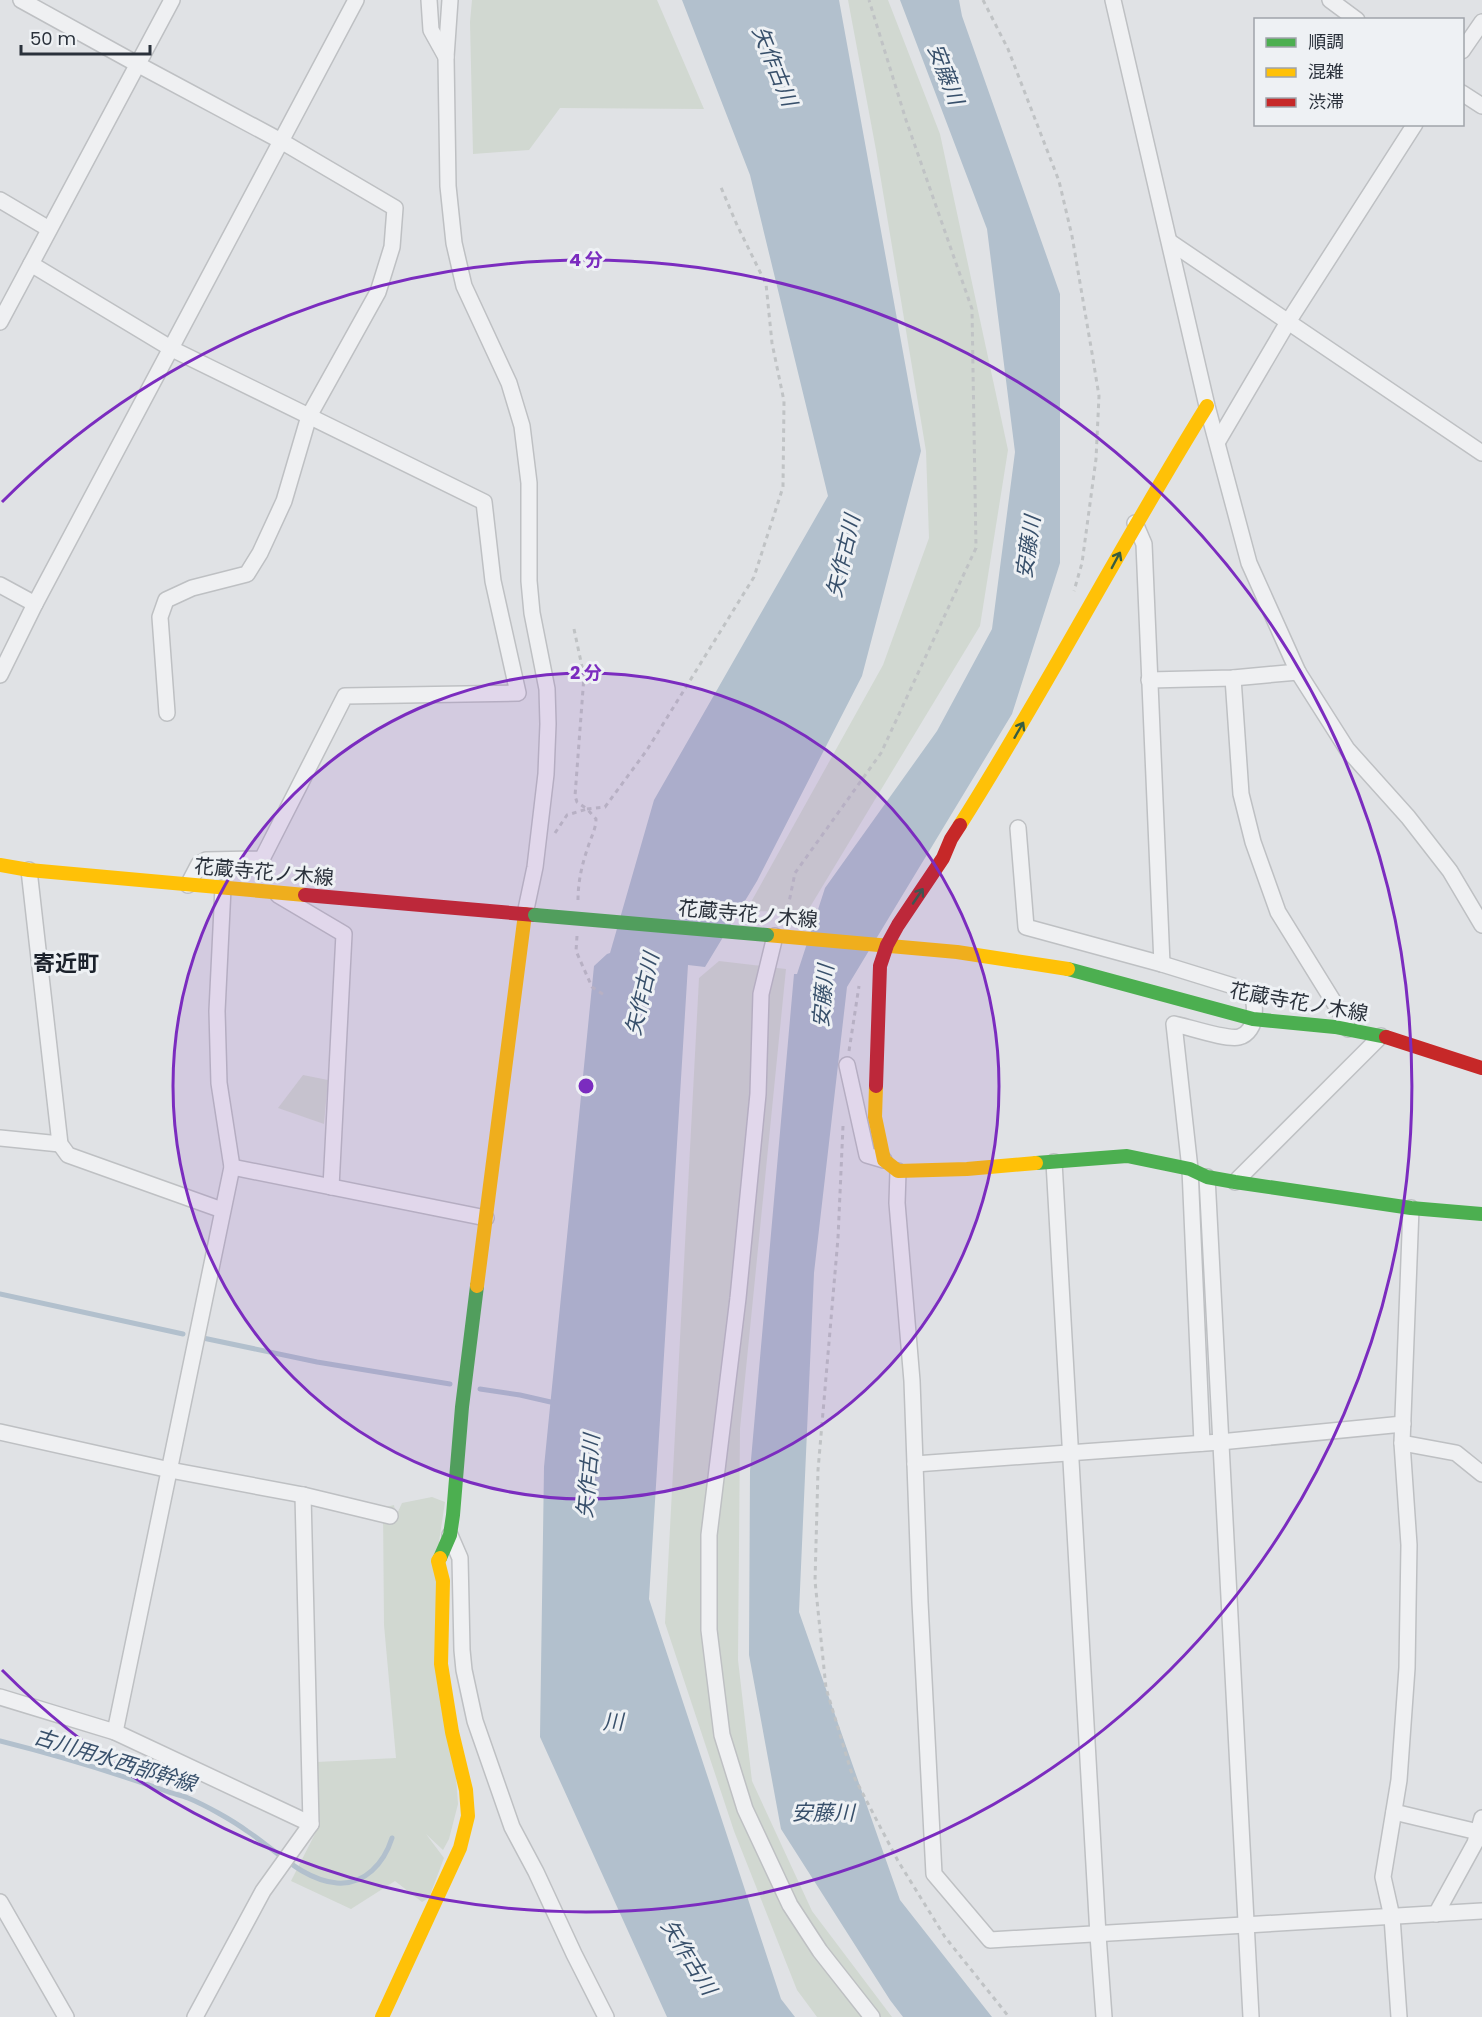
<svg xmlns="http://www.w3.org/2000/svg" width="1482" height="2017" font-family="Poppins,'Noto Sans JP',sans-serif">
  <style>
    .green { fill: #d1d8d1 }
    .water { fill: #b2c0cd }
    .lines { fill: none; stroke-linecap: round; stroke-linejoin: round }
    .stream { stroke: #b2c0cd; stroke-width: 5 }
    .street-casing { stroke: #bec0c3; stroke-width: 18 }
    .path { stroke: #c0c3c5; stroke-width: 3; stroke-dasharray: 4.5 4.5; stroke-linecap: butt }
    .street { stroke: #eff0f2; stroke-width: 15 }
    .fast { stroke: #4caf50; stroke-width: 14 }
    .slow { stroke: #ffc107; stroke-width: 14 }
    .jam { stroke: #c62828; stroke-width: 14 }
    .fast-bridge { stroke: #4caf50; stroke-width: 14 }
    .oneway { stroke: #365d42 }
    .ring { fill: none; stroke: #7b2cbf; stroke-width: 3 }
    .labels { text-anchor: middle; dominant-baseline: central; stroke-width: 6; stroke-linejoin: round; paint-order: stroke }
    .street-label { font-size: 20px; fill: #2a313b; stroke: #eef1f4 }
    .water-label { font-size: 21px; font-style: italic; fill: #38506b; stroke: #eef1f4 }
    .quarter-label { font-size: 22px; font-weight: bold; fill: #1c222c; stroke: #eef1f4 }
    .centre { fill: #7b2cbf; stroke: #eef1f4; stroke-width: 3 }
    .ring-label { font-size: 18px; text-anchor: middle; font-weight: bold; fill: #7b2cbf; stroke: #eef1f4; stroke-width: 6; stroke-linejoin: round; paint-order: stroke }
  </style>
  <rect width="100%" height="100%" fill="#e0e2e5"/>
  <g class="green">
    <path d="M472,0H657L704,109L560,108L529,150L473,154L470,22Z"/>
    <path d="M848,0H888L940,134L1008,450L980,626L807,912L746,911L883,665L929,538L926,451L876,150Z"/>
    <path d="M719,961L786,969L740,1429L738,1660L752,1781L812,1911L892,2017H817L797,1990L734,1831L665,1623L699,978Z"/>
    <path d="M303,1075L328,1080L324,1124L278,1108Z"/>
    <path d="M432,1497L445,1502L439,1542L458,1804L449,1839L443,1850L426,1834L444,1858L429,1898L422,1902L395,1881L351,1909L291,1881L319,1826L317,1762L396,1758L384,1625L383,1508L394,1505L396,1516L402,1503Z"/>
  </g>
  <g class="water">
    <path d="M682,0H839L921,451L862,676L757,881L705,967L688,965L649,1599L781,1999L795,2017H667L540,1737L544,1467L594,966L607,954L610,953L654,800L828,496L750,175Z"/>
    <path d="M900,0H959L962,16L1060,294V563L1012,714L847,987L814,1273L799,1612L900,1900L992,2017H903L890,2000L781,1829L749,1655L750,1471L794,974H797L825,888L937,731L992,629L1015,452L987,229Z"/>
  </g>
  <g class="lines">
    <g class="stream">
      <path d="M0,1294L183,1334"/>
      <path d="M203,1338L317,1362L450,1384"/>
      <path d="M480,1389L520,1395L555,1403"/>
      <path d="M0,1741C56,1755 112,1772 166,1791C173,1794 181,1795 188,1798C205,1805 232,1820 247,1831C275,1849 302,1880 337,1883C365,1885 384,1863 392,1838"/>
    </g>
    <g class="street-casing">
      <g id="street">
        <path d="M21,0L137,64L281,141L395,208L392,247L378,292L309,416L284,501L260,553L247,574L192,588L166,600L160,617L167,713"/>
        <path d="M429,0L431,30L446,57"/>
        <path d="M450,0L446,57L448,186L454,243L464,286L509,383L522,426L529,483V581L532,613L547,689L548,724L546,774L535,867L525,914"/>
        <path d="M1113,0L1207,406L1249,563L1298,672L1347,749L1408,817L1450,871L1482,925"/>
        <path d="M1330,0L1357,20"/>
        <path d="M1462,51L1482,22"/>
        <path d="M1462,93L1482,106"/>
        <path d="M0,200L49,229"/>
        <path d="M1170,242L1482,453"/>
        <path d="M31,264L172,349L484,502L493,581L518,693L345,696L262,859L206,860L199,864L188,885"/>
        <path d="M0,322L172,0"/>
        <path d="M1218,441L1288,322L1415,124"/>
        <path d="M1135,523L1144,544L1162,964"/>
        <path d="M0,585L35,604"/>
        <path d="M0,675L35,604L356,0"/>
        <path d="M1233,678L1241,794L1253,842L1278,912L1343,1017L1348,1029"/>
        <path d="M1149,680L1233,678L1298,672"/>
        <path d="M1018,828L1026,927L1162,964L1246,990C1255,998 1255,1005 1254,1016C1254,1025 1248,1035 1239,1037C1226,1040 1189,1027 1174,1024L1190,1169L1202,1443"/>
        <path d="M29,870L60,1144L68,1155L222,1210"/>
        <path d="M278,895L344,934L331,1187"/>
        <path d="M775,936L761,994L758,1094L738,1298L709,1535V1630L722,1735L745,1809L790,1905L820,1951L872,2017"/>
        <path d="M847,1065L867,1155L884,1160"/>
        <path d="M0,1138L60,1144"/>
        <path d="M1054,1162L1098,1935L1104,2017"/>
        <path d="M232,1167L486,1218"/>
        <path d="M898,1171L897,1203L912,1381L920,1602L934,1874L990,1940L1482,1911"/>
        <path d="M1207,1177L1251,2017"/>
        <path d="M1235,1182L1381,1036"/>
        <path d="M1411,1208L1402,1443L1456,1453L1482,1474"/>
        <path d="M0,1432L170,1470L303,1495L390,1516"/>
        <path d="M915,1464L1220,1442L1403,1424"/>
        <path d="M450,1535L460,1558L462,1650L464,1670L475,1721L512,1827L536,1872L574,1954L606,2017"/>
        <path d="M0,1697L115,1732L311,1824"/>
        <path d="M115,1732L232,1167L219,1083L217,1011L223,888"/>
        <path d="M1394,1812L1478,1832"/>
        <path d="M0,1902L66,2017"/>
        <path d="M1436,1914L1475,1843L1482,1818"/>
        <path d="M195,2017L263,1891L311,1824L303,1495"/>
        <path d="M1399,2017L1392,1917L1383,1877L1399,1780L1407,1668L1409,1545L1402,1443"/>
      </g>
    </g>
    <g class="path">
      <path d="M983,0L1008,49L1059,181L1072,236L1092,353L1099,396L1096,459L1082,563L1074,591"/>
      <path d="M587,809L605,807L647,750L754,577L783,487L784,401L772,343L766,284L737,225L720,185"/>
      <path d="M555,833L567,815L587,809L577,802L575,796L584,676L574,629"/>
      <path d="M578,900C578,882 582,864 588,847C591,837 596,829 596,819L587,809"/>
      <path d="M786,917L795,873L881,753L976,548L972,309L906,120L869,0"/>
      <path d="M577,936L576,951L592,987L604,995"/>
      <path d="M849,1051L859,986"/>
      <path d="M843,1126L838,1238L818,1470L815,1581L826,1688L851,1771L898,1861L945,1937L1009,2017"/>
    </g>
    <use href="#street" class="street"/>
    <g class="fast">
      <path d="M1068,969L1253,1019L1335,1027L1386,1037"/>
      <path d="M1036,1163L1127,1156L1190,1169L1207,1177L1235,1182L1411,1208L1482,1214"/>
      <path d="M440,1558L450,1535L453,1515L462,1407L477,1286"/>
    </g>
    <g class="slow">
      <path d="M960,825C1047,688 1121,544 1207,406"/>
      <path d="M0,865L29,870L305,895"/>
      <path d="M767,935L957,952L1068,969"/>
      <path d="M876,1086L875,1117L884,1160L898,1171L967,1169L1036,1163"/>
      <path d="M477,1286L525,914"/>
      <path d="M382,2017L460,1848L468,1816L466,1790L452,1732L441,1664L443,1581L438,1561L440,1558"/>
    </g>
    <g class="jam">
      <path d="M305,895L535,915"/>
      <path d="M1386,1037L1482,1068"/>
      <path d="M876,1086L880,966L887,945L898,925L943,858L951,839L960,825"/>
    </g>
    <path class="fast-bridge" d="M535,915L767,935"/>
  </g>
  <defs><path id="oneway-shaft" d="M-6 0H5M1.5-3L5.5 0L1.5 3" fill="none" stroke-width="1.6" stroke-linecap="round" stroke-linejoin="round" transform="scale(1.5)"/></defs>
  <g class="oneway">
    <use href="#oneway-shaft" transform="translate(1116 560) rotate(-62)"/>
    <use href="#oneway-shaft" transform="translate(1019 730) rotate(-60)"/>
    <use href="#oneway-shaft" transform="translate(918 896) rotate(-56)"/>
  </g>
  <circle cx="586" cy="1086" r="413" fill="#7b2cbf" fill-opacity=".12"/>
  <g class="ring">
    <circle cx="586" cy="1086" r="413"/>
    <path d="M2 502A826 826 0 1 1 2 1670"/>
  </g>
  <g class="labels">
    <g class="street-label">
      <text transform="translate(264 872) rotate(5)">花蔵寺花ノ木線</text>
      <text transform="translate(748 914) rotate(5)">花蔵寺花ノ木線</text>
      <text transform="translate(1299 1002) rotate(10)">花蔵寺花ノ木線</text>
    </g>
    <g class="water-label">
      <text transform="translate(775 66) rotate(68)">矢作古川</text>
      <text transform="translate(946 74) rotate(69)">安藤川</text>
      <text transform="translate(1028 547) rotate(-82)">安藤川</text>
      <text transform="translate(843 556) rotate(-77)">矢作古川</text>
      <text transform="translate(642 994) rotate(-77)">矢作古川</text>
      <text transform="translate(823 996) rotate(-85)">安藤川</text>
      <text transform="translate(588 1476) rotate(-85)">矢作古川</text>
      <text x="613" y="1721">川</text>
      <text transform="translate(115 1760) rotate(17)">古川用水西部幹線</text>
      <text x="823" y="1812">安藤川</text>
      <text transform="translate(689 1957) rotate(58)">矢作古川</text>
    </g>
    <g class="quarter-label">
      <text x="66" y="963">寄近町</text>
    </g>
  </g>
  <circle cx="586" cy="1086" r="9" class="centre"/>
  <g class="ring-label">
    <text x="586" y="266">4 分</text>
    <text x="586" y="679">2 分</text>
  </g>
  <rect x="1254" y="18" width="210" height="108" fill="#eef1f4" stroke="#a0a4aa" stroke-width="1.5"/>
  <rect x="1266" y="38" width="30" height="9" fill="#4caf50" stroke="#a0a4aa" stroke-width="1.5"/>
  <text x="1308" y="48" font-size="18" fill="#2a313b">順調</text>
  <rect x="1266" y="68" width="30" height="9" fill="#ffc107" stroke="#a0a4aa" stroke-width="1.5"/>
  <text x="1308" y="78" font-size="18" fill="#2a313b">混雑</text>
  <rect x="1266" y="98" width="30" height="9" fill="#c62828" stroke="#a0a4aa" stroke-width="1.5"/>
  <text x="1308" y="108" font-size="18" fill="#2a313b">渋滞</text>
  <path d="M21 45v9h129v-9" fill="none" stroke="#2a313b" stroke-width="3"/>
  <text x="30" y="45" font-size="18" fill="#2a313b" stroke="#eef1f4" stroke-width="4.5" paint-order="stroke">50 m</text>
</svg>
